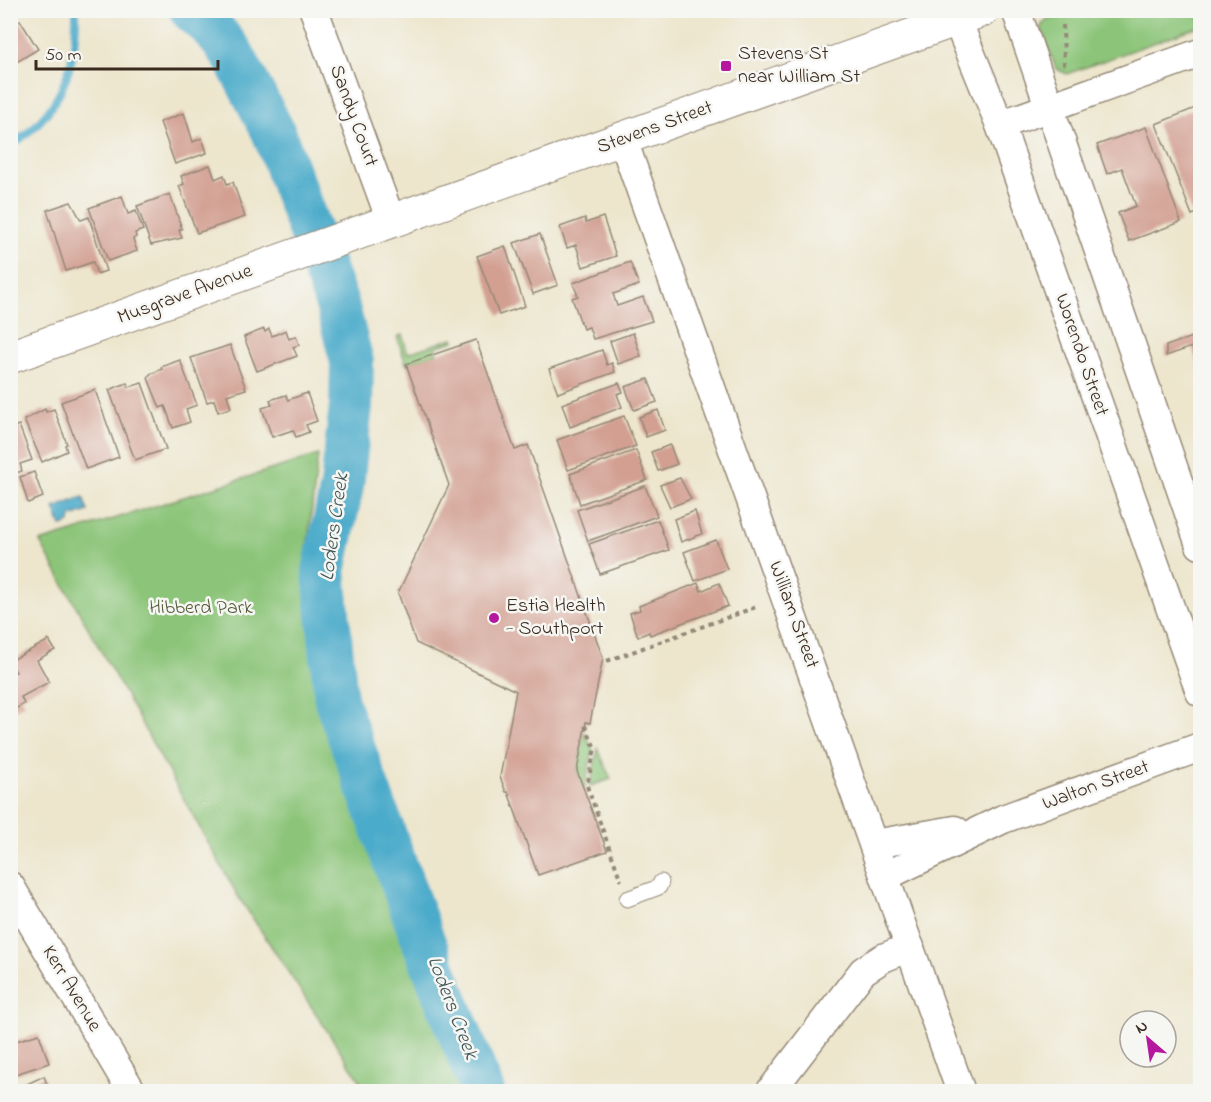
<svg xmlns="http://www.w3.org/2000/svg" width="1211" height="1102" font-family="'Indie Flower',sans-serif">
  <style>
    .green { fill: #8cc579; stroke: #64784c; stroke-width: 1.5 }
    .water { fill: #4babca; stroke: #436a74; stroke-width: 1.5 }
    .lines { fill: none; stroke-linecap: round; stroke-linejoin: round }
    .stream { stroke: #4babca; stroke-width: 8 }
    .river { stroke: #4babca; stroke-width: 44 }
    .building { fill: #d29f91 }
    .lane-casing { stroke: #948876; stroke-width: 17 }
    .street-casing { stroke: #948876; stroke-width: 31 }
    .secondary-casing { stroke: #948876; stroke-width: 35 }
    .path { stroke: #948876; stroke-width: 4; stroke-dasharray: 4.5 4.5; stroke-linecap: butt }
    .lane { stroke: #fff; stroke-width: 15 }
    .street { stroke: #fff; stroke-width: 28 }
    .secondary { stroke: #fff; stroke-width: 33 }
    .poi-dot { fill: #b5179e; stroke: #f6f6f2; stroke-width: 2 }
    .labels { text-anchor: middle; dominant-baseline: central; stroke-width: 5; stroke-linejoin: round; paint-order: stroke }
    .poi-label { font-size: 20px; fill: #3b2a1e; stroke: #f6f6f2; text-anchor: start }
    .street-label { font-size: 20px; fill: #3b2a1e; stroke: #f6f6f2 }
    .park-label { font-size: 20px; fill: #535839; stroke: #f6f6f2 }
    .water-label { font-size: 21px; font-style: italic; fill: #41575a; stroke: #f6f6f2 }
  </style>
  <rect width="100%" height="100%" fill="#f6f6f2"/>
  <filter id="ink" filterUnits="userSpaceOnUse"><feTurbulence type="fractalNoise" baseFrequency=".0167" numOctaves="2"/><feDisplacementMap in="SourceGraphic" scale="12" xChannelSelector="R" yChannelSelector="G"/><feConvolveMatrix kernelMatrix="1 2 1 2 8 2 1 2 1" color-interpolation-filters="sRGB"/></filter>
  <filter id="wash" filterUnits="userSpaceOnUse"><feTurbulence type="fractalNoise" baseFrequency=".008" numOctaves="4" result="noise"/><feDisplacementMap in="SourceGraphic" scale="24" xChannelSelector="R" yChannelSelector="G"/><feGaussianBlur stdDeviation="1.35" result="paint"/><feColorMatrix in="noise" values="0 0 0 0 0 0 0 0 0 0 0 0 0 0 0 0 0 1.4 0 .05"/><feComposite in="paint" operator="in"/></filter>
  <g filter="url(#wash)">
    <rect width="100%" height="100%" fill="#ede6cd"/>
    <g class="green">
      <path d="M1067,10L1200,11V26L1067,74L1056,69L1041,29L1042,24L1051,16Z"/>
      <path d="M402,335L408,353L453,338L454,341L435,347L437,354L406,364L397,337Z"/>
      <path d="M318,455L305,567L321,692L468,1091H367L238,896L40,542Z"/>
      <path d="M584,731L593,750L584,791L577,771Z"/>
      <path d="M598,749L611,779L590,786Z"/>
    </g>
    <path class="water" d="M83,497L88,511L71,517L70,523L61,526L54,508Z"/>
    <g class="lines">
      <path class="stream" d="M10,146C60,114 77,68 76,10"/>
      <path class="river" d="M191,10L210,26L232,53L273,131L337,304L352,362L351,405L342,486L324,571L336,700L421,935L483,1092"/>
    </g>
    <g id="blocks">
      <g class="building">
        <path d="M20,20L38,49L10,66V26Z"/>
        <path d="M1200,106V212L1192,215L1156,124Z"/>
        <path d="M184,113L193,142L202,138L207,153L175,164L160,122Z"/>
        <path d="M1146,127L1181,222L1129,241L1118,213L1136,206L1122,168L1107,174L1097,145Z"/>
        <path d="M210,165L215,179L224,175L227,184L233,182L245,217L197,233L179,186L184,184L181,176Z"/>
        <path d="M170,194L182,229L179,230L182,238L151,245L137,206Z"/>
        <path d="M122,196L128,214L136,211L143,230L135,233L136,237L133,239L137,251L108,261L89,208Z"/>
        <path d="M71,202L81,220L89,217L106,271L97,274L93,262L66,271L47,210Z"/>
        <path d="M603,217L616,256L583,267L576,245L567,248L560,227L585,218L586,223Z"/>
        <path d="M540,234L558,285L533,294L514,243Z"/>
        <path d="M505,246L525,306L499,315L477,256Z"/>
        <path d="M630,262L639,285L613,294L617,306L643,297L652,321L593,339L589,327L583,329L572,298L578,296L573,283Z"/>
        <path d="M264,329L265,332L269,329L272,336L286,330L289,339L296,336L299,345L293,347L297,356L257,371L244,337Z"/>
        <path d="M633,333L641,356L618,364L610,341Z"/>
        <path d="M1200,334V371L1192,347L1166,356V346Z"/>
        <path d="M476,340L515,450L528,445L603,658L590,723L586,722L577,771L607,851L538,875L508,792H506L500,777L516,691L416,643L398,593L449,485L406,364Z"/>
        <path d="M230,345L246,389L227,395L231,408L218,412L214,400L207,402L191,358Z"/>
        <path d="M602,350L607,365L612,363L615,372L558,393L549,369Z"/>
        <path d="M180,360L197,405L186,409L190,422L173,428L165,406L160,408L148,378L150,374L162,369L161,367Z"/>
        <path d="M648,379L657,402L634,410L625,387Z"/>
        <path d="M127,383L129,387L142,383L166,449L135,460L109,390Z"/>
        <path d="M619,383L623,392L617,394L622,407L570,427L562,404Z"/>
        <path d="M95,390L119,457L86,469L61,402Z"/>
        <path d="M307,393L317,421L306,425L309,432L296,437L293,430L272,437L262,408L272,405L270,400L286,395L288,400Z"/>
        <path d="M45,409L46,412L54,409L67,444L65,445L67,451L42,462L24,420Z"/>
        <path d="M658,410L665,430L646,437L639,417Z"/>
        <path d="M624,416L636,446L568,470L557,440Z"/>
        <path d="M19,425L32,460L20,464L22,471L10,475V428Z"/>
        <path d="M670,445L677,464L658,471L651,452Z"/>
        <path d="M636,450L647,480L580,504L570,474Z"/>
        <path d="M34,472L43,497L28,503L20,477Z"/>
        <path d="M680,478L691,499L670,507L660,485Z"/>
        <path d="M645,486L657,516L588,541L577,510Z"/>
        <path d="M695,511L702,534L681,542L674,519Z"/>
        <path d="M658,520L669,550L600,574L589,544Z"/>
        <path d="M716,540L727,569L695,581L684,552Z"/>
        <path d="M698,583L701,591L719,583L728,606L650,635L649,632L638,637L630,613L640,610L639,606Z"/>
        <path d="M49,640L55,650L37,660L49,682L21,697L24,704L10,712V675L16,672L10,661Z"/>
        <path d="M39,1034L49,1063L10,1076V1036L13,1042Z"/>
        <path d="M44,1076L49,1090L60,1086L62,1092H10Z"/>
      </g>
    </g>
  </g>
  <g filter="url(#ink)">
    <use href="#blocks" fill-opacity="0" stroke="#948876" stroke-width="1.5"/>
    <g class="lines">
      <g class="lane-casing">
        <path id="lane" d="M627,899L659,887L661,882"/>
      </g>
      <g class="street-casing">
        <g id="street">
          <path d="M314,10L391,221"/>
          <path d="M1016,10L1200,545"/>
          <path d="M957,20L1000,125L1200,692"/>
          <path d="M1000,125L1200,53"/>
          <path d="M623,140L961,1092"/>
          <path d="M874,844L955,830"/>
          <path d="M886,876L1003,819L1200,747"/>
          <path d="M10,886L132,1092"/>
          <path d="M770,1092L863,971L883,958L910,947"/>
        </g>
      </g>
      <g class="secondary-casing">
        <path id="secondary" d="M10,357L983,10"/>
      </g>
      <g class="path">
        <path d="M1063,25L1064,66"/>
        <path d="M607,661L759,606"/>
        <path d="M585,726L595,748L587,786L621,881"/>
      </g>
      <use href="#lane" class="lane"/>
      <use href="#street" class="street"/>
      <use href="#secondary" class="secondary"/>
    </g>
  </g>
  <g class="poi-dot">
    <rect x="720" y="60" width="12" height="12" rx="3"/>
    <circle cx="494" cy="618" r="6"/>
  </g>
  <g class="labels">
    <g class="poi-label">
      <text x="738" y="54">Stevens St<tspan x="738" dy="23">near William St</tspan></text>
      <text x="506" y="606">Estia Health<tspan x="506" dy="23">- Southport</tspan></text>
    </g>
    <g class="street-label">
      <text transform="translate(353 116) rotate(70)">Sandy Court</text>
      <text transform="translate(655 128) rotate(-20)">Stevens Street</text>
      <text transform="translate(185 295) rotate(-20)">Musgrave Avenue</text>
      <text transform="translate(1081 355) rotate(71)">Worendo Street</text>
      <text transform="translate(793 615) rotate(70)">William Street</text>
      <text transform="translate(1096 786) rotate(-20)">Walton Street</text>
      <text transform="translate(71 989) rotate(59)">Kerr Avenue</text>
    </g>
    <g class="park-label">
      <text x="201" y="608">Hibberd Park</text>
    </g>
    <g class="water-label">
      <text transform="translate(335 527) rotate(-82)">Loders Creek</text>
      <text transform="translate(452 1008) rotate(69)">Loders Creek</text>
    </g>
  </g>
  <rect width="1211" height="1102" fill="none" stroke="#f6f6f2" stroke-width="36"/>
  <g transform="translate(1148 1039) rotate(331)"><circle r="28" fill="#f6f6f2" stroke="#aba49d" stroke-width="1.5"/>
  <path d="M0-4.5L10 22L0 15L-10 22Z" fill="#b5179e"/>
  <text y="-9" font-size="16" font-weight="bold" text-anchor="middle" fill="#3b2a1e">N</text>
  </g>
  <path d="M36 60v9h182v-9" fill="none" stroke="#3b2a1e" stroke-width="3"/>
  <text x="45" y="60" font-size="18" fill="#3b2a1e" stroke="#f6f6f2" stroke-width="4.5" paint-order="stroke">50 m</text>
</svg>
